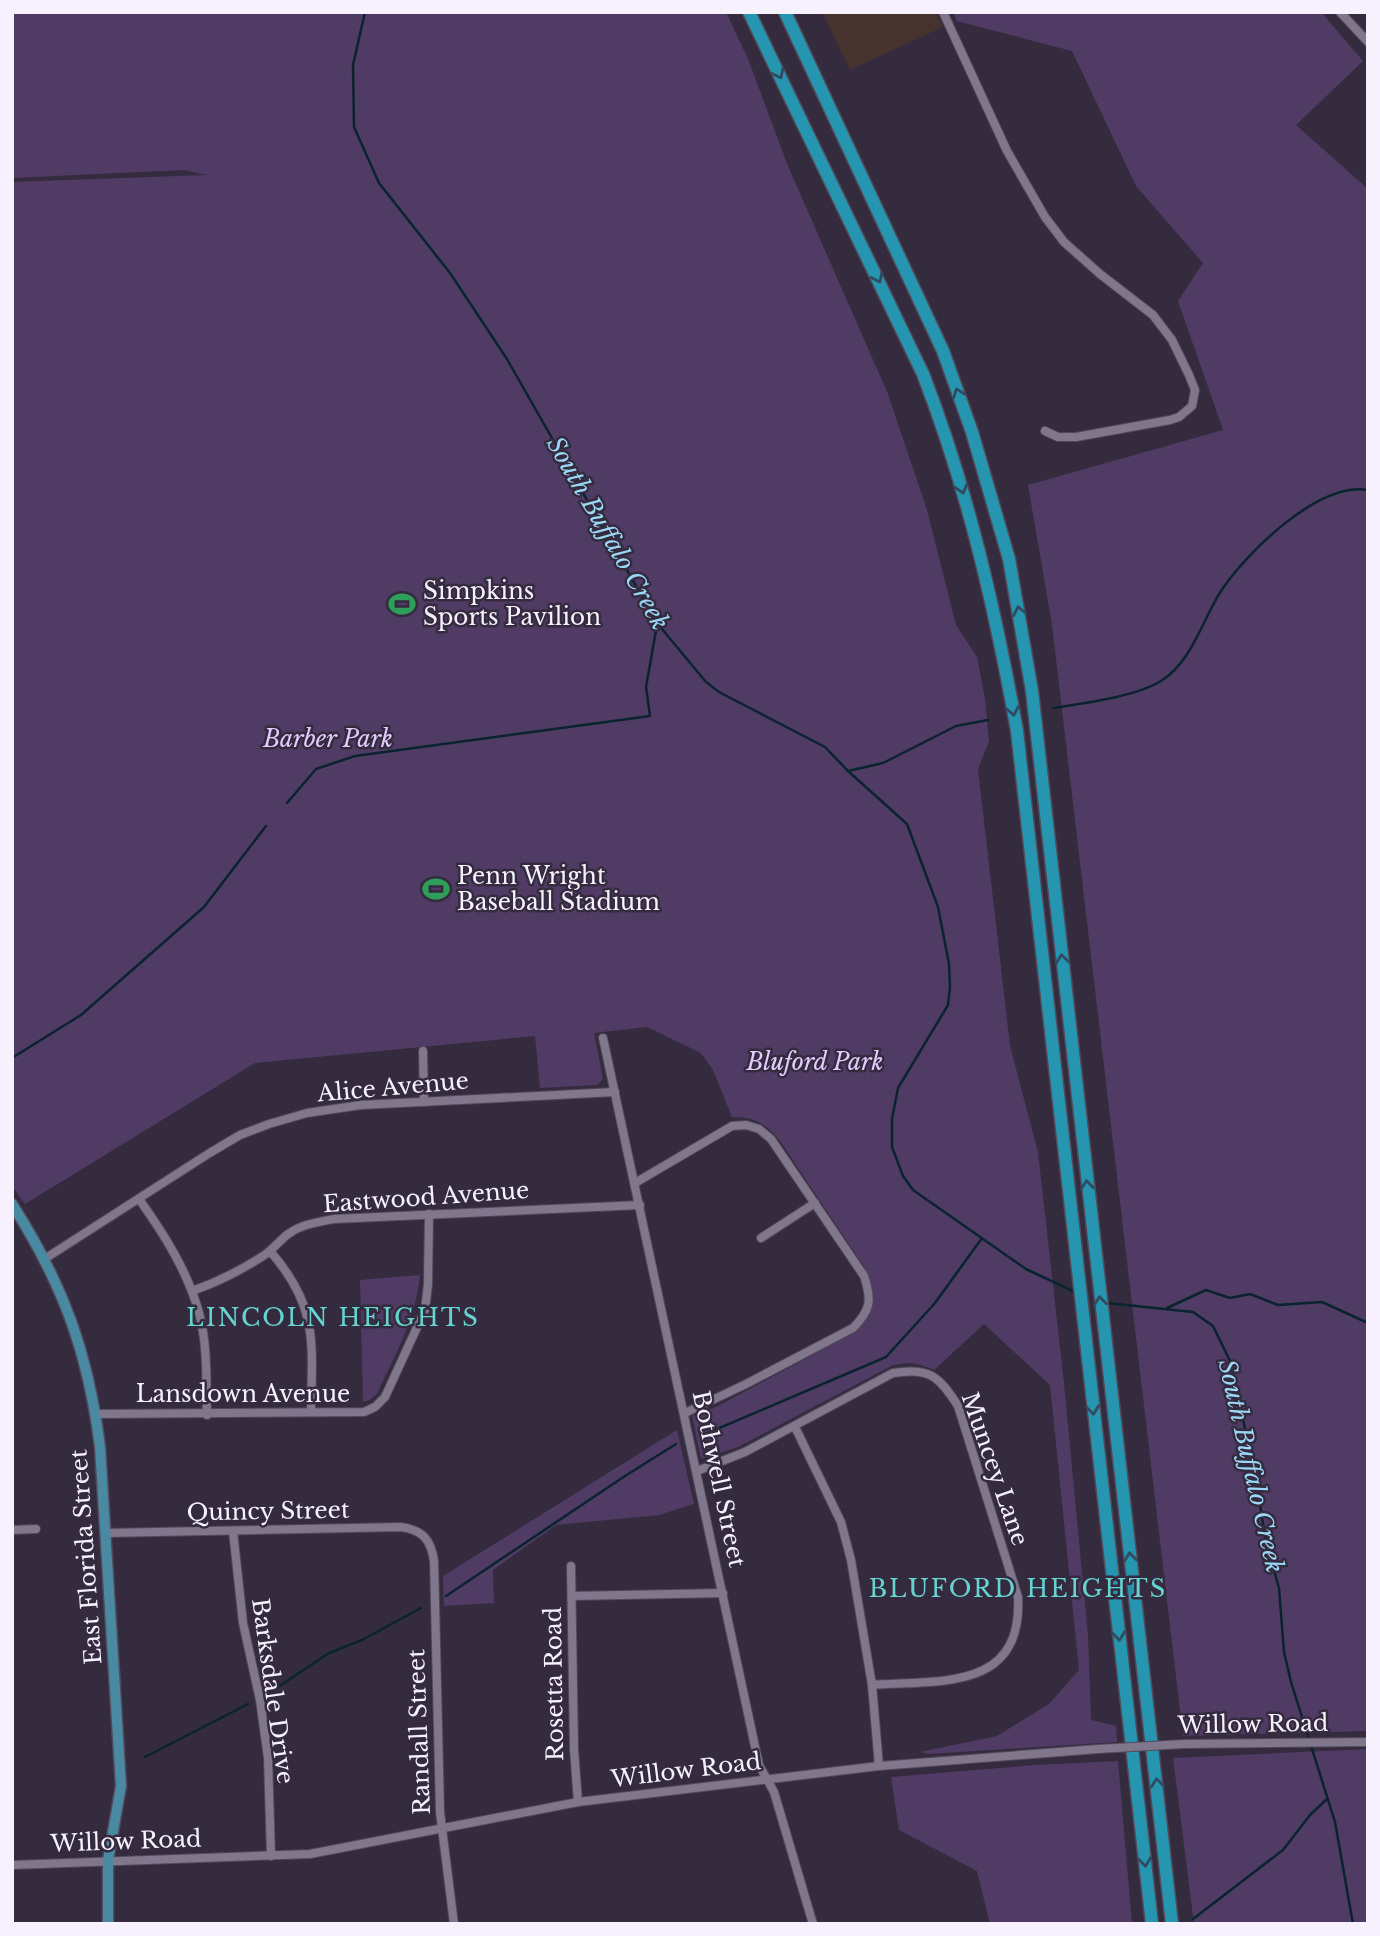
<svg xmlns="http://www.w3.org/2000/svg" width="1380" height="1936" font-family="'Libre Baskerville',serif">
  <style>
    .industrial { fill: #46322e }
    .green { fill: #503b64 }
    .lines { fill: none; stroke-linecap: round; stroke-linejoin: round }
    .stream { stroke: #0a242f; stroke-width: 2.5 }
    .minor-casing { stroke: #514959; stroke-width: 10 }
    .major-casing { stroke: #514959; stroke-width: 13 }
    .highway-casing { stroke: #514959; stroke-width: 15 }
    .minor { stroke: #81778d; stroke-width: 8 }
    .major { stroke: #4a89a2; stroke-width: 10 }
    .highway { stroke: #2595b0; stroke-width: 12 }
    .minor-bridge-casing { stroke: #514959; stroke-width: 10; stroke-linecap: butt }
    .minor-bridge { stroke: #81778d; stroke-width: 8 }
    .oneway { stroke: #304b61 }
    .labels { text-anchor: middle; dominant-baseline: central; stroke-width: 5; stroke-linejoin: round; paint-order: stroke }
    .poi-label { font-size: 23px; fill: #f7f1fe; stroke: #352b3f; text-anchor: start }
    .park-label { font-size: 23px; font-style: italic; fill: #e3cbff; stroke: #352b3f }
    .street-label { font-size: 23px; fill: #f7f1fe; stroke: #352b3f }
    .water-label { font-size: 24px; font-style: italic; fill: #9bd8f7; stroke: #352b3f }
    .neighbourhood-label { font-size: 24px; letter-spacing: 2px; fill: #66d3d1; stroke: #352b3f }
  </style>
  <rect width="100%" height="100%" fill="#352b3f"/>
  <path class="industrial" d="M822,12H936L943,27L850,70Z"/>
  <g class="green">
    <path d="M12,12H726L748,59L788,166L888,394L927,510L956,625L977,657L985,699L989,741L978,769L1010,1046L1038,1152L1064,1383L1088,1636L1091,1720L1116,1726L1117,1742L928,1754L920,1752L997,1736L1049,1704L1079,1670L1050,1385L984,1324L934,1370C919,1363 907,1361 891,1366L738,1447L701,1459L692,1416L716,1407L857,1331C875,1310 878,1290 863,1265L780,1141C767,1124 753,1116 732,1117L713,1070L701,1053L647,1027L594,1033L603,1079L597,1085L540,1088L535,1036L255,1063L25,1204L12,1186V182L206,175L184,170L12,178Z"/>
    <path d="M953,12H1321L1363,61L1296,125L1368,189V1731L1183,1736L1052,625L1028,485L1223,430L1178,301L1203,263L1136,186L1072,51L957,21Z"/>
    <path d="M420,1275C416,1318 395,1355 377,1394L370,1400L363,1402L360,1280Z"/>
    <path d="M677,1430L694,1504L659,1515L556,1525L493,1570L494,1603L444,1606L443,1576Z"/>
    <path d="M1368,1749V1924H1194L1173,1758Z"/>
    <path d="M1118,1761L1132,1924H990L977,1871L899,1830L891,1777L1035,1765Z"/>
  </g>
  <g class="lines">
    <g class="stream">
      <path d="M365,12L353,65L354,127L379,183L450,273L507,359L657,623L706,682L719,692L825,747L848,771L907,824L938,907L949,964L950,987L948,1005L898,1088L892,1119V1147L903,1176L913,1190L1026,1269L1077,1293"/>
      <path d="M1053,708C1084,703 1135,697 1161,681C1193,661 1203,617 1223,588C1249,551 1318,482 1368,490"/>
      <path d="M848,771L883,763L956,726L988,720"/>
      <path d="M287,803L316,769L355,756L650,716L646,687L657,625"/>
      <path d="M12,1058L81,1015L204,907L266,826"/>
      <path d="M1107,1303L1193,1312L1213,1326L1231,1363L1256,1480L1266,1542L1279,1588L1284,1652L1291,1682L1335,1822L1353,1924"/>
      <path d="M1167,1308L1206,1290L1230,1298L1250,1294L1278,1305L1322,1302L1368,1323"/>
      <path d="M703,1435L886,1357L935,1303L982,1238"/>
      <path d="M446,1596L625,1476L676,1444"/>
      <path d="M269,1693L329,1653L362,1640L421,1608"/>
      <path d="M145,1757L248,1704"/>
      <path d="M1193,1919L1283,1850L1310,1815L1327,1799"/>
    </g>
    <g class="minor-casing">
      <g id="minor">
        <path d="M943,12L1007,151L1045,217L1064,242L1100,274L1153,315L1172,340L1189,375L1195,390L1192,406L1179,417L1170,420L1076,437H1058L1045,431"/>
        <path d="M1340,12L1368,42"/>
        <path d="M603,1038L759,1765L774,1792L813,1924"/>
        <path d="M423,1051L424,1102"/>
        <path d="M635,1183L732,1126L746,1125L759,1129L771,1139L864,1276C872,1300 871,1310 853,1328L746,1384L685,1413"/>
        <path d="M139,1199C164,1234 188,1272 199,1313C208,1345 206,1382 207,1415"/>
        <path d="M761,1238L815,1203"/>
        <path d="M270,1251C319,1307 312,1343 311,1412"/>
        <path d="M46,1258L208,1154L240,1135L269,1124L307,1113L361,1105L615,1092"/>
        <path d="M192,1291C218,1282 242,1270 266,1254C278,1245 286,1232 301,1227C311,1223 323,1221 334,1219L640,1205"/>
        <path d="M96,1414L364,1412L375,1407L385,1397L425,1310L428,1284L429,1214"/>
        <path d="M795,1427L841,1522L851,1560L872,1685L879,1766"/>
        <path d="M697,1471L745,1452L893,1373C929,1367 939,1376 958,1406L1018,1597C1023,1691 941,1680 872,1685"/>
        <path d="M12,1530L36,1529"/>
        <path d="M233,1531L243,1623L260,1700L268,1758L271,1856"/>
        <path d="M105,1533L401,1527C423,1530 431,1540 434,1561L440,1812L454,1924"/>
        <path d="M571,1566L574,1749L578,1802"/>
        <path d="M572,1596L723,1593"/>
        <path d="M1184,1744L1368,1742"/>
        <path d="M12,1865L310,1854L578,1802L879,1766L1098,1749"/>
      </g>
    </g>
    <g class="major-casing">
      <path id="major" d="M12,1204C63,1284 88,1352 100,1447L121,1786L108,1860V1924"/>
    </g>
    <g class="highway-casing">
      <g id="highway">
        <path d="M749,12L923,374C968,490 995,609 1017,731L1152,1924"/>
        <path d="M785,12L943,351L972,432L1009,559L1032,691L1172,1924"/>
      </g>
    </g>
    <use href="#minor" class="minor"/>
    <use href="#major" class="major"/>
    <use href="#highway" class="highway"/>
    <g class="minor-bridge-casing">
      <path id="minor-bridge" d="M1098,1749L1184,1744"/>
    </g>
    <use href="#minor-bridge" class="minor-bridge"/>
  </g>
  <defs><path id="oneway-chevron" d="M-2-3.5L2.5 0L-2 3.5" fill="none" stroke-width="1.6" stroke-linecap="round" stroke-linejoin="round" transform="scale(1.75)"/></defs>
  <g class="oneway">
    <use href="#oneway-chevron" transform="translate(779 74) rotate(64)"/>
    <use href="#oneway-chevron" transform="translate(878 278) rotate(64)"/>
    <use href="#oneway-chevron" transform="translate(958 393) rotate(-110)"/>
    <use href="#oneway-chevron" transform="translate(962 489) rotate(74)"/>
    <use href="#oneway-chevron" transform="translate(1019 611) rotate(-101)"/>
    <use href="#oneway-chevron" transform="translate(1013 711) rotate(80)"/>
    <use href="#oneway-chevron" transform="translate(1062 959) rotate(-96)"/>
    <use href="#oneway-chevron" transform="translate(1087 1185) rotate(-96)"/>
    <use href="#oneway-chevron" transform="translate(1100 1301) rotate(-96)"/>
    <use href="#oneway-chevron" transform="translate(1093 1410) rotate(83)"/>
    <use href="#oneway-chevron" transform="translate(1130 1557) rotate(-97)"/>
    <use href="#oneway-chevron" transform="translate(1119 1636) rotate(83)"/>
    <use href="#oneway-chevron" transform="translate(1157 1783) rotate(-96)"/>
    <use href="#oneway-chevron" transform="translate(1145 1862) rotate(83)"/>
  </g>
  <defs>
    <g id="stadium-bare" transform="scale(2.1)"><path d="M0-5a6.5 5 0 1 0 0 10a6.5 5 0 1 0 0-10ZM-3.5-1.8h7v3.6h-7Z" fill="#2e9e5b" stroke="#352b3f" stroke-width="2.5" paint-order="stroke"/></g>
  </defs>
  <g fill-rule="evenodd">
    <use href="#stadium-bare" x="402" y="604"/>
    <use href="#stadium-bare" x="436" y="889"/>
  </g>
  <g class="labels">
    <g class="poi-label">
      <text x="423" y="591">Simpkins<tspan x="423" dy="26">Sports Pavilion</tspan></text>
      <text x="457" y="876">Penn Wright<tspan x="457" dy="26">Baseball Stadium</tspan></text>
    </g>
    <g class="park-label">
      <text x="328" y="739">Barber Park</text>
      <text x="815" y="1062">Bluford Park</text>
    </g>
    <g class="street-label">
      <text transform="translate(393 1087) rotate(-5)">Alice Avenue</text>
      <text transform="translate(426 1197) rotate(-4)">Eastwood Avenue</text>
      <text x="243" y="1394">Lansdown Avenue</text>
      <text transform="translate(995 1469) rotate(71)">Muncey Lane</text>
      <text transform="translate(719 1479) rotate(78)">Bothwell Street</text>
      <text transform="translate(268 1511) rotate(-1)">Quincy Street</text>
      <text transform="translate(86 1557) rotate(-94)">East Florida Street</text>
      <text transform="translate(554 1684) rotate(-91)">Rosetta Road</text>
      <text transform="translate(273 1691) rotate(82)">Barksdale Drive</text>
      <text transform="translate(1253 1724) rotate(-1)">Willow Road</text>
      <text transform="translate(419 1732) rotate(-92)">Randall Street</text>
      <text transform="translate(686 1770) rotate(-7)">Willow Road</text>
      <text transform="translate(126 1841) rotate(-2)">Willow Road</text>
    </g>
    <g class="water-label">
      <text transform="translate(608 533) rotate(60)">South Buffalo Creek</text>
      <text transform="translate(1251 1466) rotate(77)">South Buffalo Creek</text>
    </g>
    <g class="neighbourhood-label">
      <text x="333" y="1317">LINCOLN HEIGHTS</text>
      <text x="1018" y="1588">BLUFORD HEIGHTS</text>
    </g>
  </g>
  <rect width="1380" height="1936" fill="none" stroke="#f7f1fe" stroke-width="28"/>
</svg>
